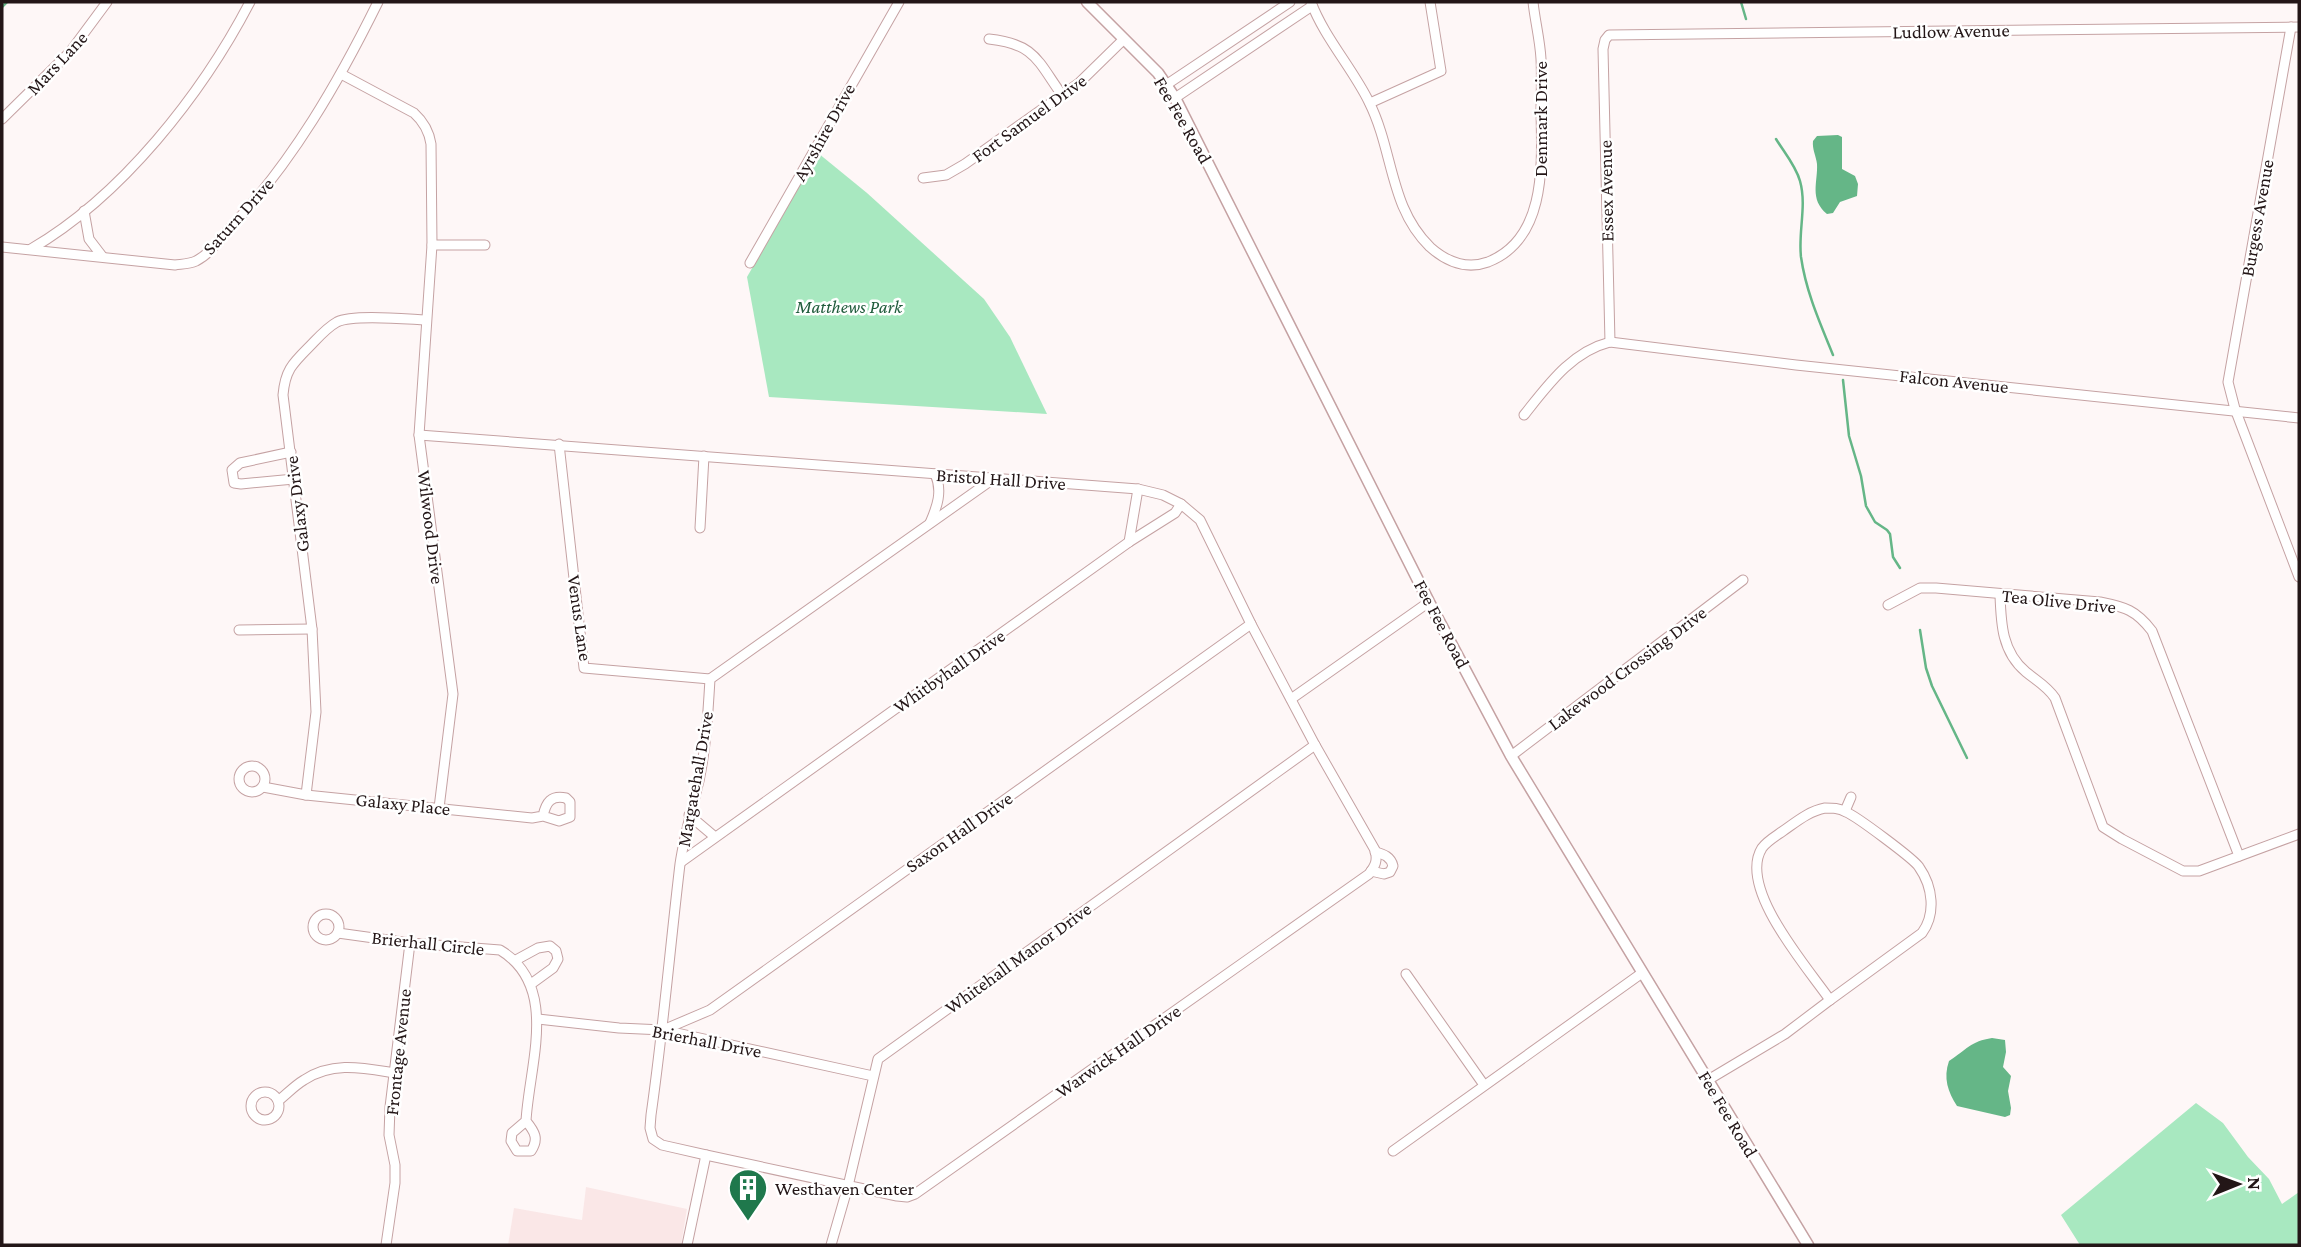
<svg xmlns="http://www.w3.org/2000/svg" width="2301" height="1247" font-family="'Crimson Pro',serif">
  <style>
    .built { fill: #fae7e7 }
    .green { fill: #a8e8c0 }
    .water { fill: #65b687 }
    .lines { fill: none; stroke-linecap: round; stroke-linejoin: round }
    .stream { stroke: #65b687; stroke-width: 2.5 }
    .minor-casing { stroke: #c5a2a3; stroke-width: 11 }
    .tertiary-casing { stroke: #c5a2a3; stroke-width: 13 }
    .minor { stroke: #fff; stroke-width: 9 }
    .tertiary { stroke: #fff; stroke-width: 10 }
    .labels { text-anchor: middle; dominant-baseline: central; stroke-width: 5; stroke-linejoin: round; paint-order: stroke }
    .street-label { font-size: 19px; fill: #231617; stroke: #fff }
    .park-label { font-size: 19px; font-style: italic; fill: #205c3c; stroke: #fff }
    .poi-label { font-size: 19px; fill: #231617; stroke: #fff; text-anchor: start }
  </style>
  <rect width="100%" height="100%" fill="#fef7f7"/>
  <path class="built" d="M586,1187L687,1209L681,1245H508L514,1208L582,1220Z"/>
  <g class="green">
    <path d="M818,153L867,193L984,299L1010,337L1047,414L769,397L747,277Z"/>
    <path d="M2196,1103L2223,1123L2248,1157L2269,1179L2282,1204L2299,1192V1245H2080L2061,1215Z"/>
  </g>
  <g class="water">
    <path d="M1838,135L1842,137V169L1855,176L1858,184L1857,196L1840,202L1833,213L1827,214C1809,199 1818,182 1817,164C1816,156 1812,149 1813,141L1817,136Z"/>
    <path d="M1992,1038L2005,1040L2006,1052L2003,1067L2011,1076L2008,1091L2011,1108L2010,1115L2005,1117L1957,1106C1948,1092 1943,1078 1949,1061C1966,1050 1971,1041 1992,1038Z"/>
  </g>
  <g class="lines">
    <g class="stream">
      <path d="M1741,2L1746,19"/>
      <path d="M2,7L7,2"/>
      <path d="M1776,139C1784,152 1796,166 1800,181C1807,206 1798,232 1801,257C1806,292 1820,323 1833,355"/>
      <path d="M1843,380L1849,436L1861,476L1866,506L1875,522L1887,530L1890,534L1893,557L1900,568"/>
      <path d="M1920,630L1926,668L1932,686L1967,758"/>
    </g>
    <g class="minor-casing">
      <g id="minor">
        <path d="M1311,2C1324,37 1353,69 1369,102C1394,152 1389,207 1430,247C1447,262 1466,270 1488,262C1547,239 1542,163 1541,112C1541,95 1542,77 1541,59C1540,40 1535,21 1533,2"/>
        <path d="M2291,27L2228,382L2235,409L2299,577"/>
        <path d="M989,39C1035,44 1037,60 1062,95"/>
        <path d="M341,74L414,113C424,122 429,131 431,144L432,245L419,435L453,694L439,808"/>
        <path d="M1166,85L1290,2"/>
        <path d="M1175,98L1312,6"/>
        <path d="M1370,103L1441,71L1430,2"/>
        <path d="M2,119L70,52L107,2"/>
        <path d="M923,178L946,175L965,164L1079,83L1124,39"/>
        <path d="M84,211L89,239L102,256"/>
        <path d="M432,245H485"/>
        <path d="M2,247L175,265C182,264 189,264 196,261C210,254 220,239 231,227C293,161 338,83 378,2"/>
        <path d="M31,249C122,196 202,94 250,2"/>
        <path d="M750,263L899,2"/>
        <path d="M1610,342L1603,49L1605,40L1609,35L2299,27"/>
        <path d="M1524,415C1548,385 1571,352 1610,342L1796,365L2299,418"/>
        <path d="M419,435L1138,489L1163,495L1181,504L1200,520L1251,624L1315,745L1375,850C1378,861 1375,866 1369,874L915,1194L907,1197L897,1196L706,1155L662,1145L653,1139L650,1128L651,1115C663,1031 670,948 680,864C684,836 692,809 699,781C706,748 708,713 710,679L993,479"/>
        <path d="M559,444L584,668L710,679"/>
        <path d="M291,452L240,463L232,470L234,483L241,484L294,479"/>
        <path d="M930,523C937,507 943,491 935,474"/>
        <path d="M700,528L704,456"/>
        <path d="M1129,542L1138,489"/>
        <path d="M2000,595C2001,624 2002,652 2026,672C2037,681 2047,686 2055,698L2103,827L2122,839L2183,871H2199L2299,834"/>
        <path d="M1888,605L1920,588H1936L2100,602C2125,607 2136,610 2152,631L2239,856"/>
        <path d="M239,630L312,629"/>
        <path d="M1291,699L1429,602"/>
        <path d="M1511,756L1743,580"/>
        <circle cx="252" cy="779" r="13"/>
        <path d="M263,787L306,795L532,818L543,816L559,821L570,817V802L566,798C551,795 546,802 543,816"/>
        <path d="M306,795L316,712L312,629L283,395C285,371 292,364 308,348C317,339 326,328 337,322C353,314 405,319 425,320"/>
        <path d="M1825,808C1833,808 1839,808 1846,812C1856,816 1914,859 1919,867C1933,887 1936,914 1922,933L1830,1000C1808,968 1737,888 1762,848C1767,841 1776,836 1783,831C1796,822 1809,811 1825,808Z"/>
        <path d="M1845,811L1851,797"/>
        <path d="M689,815L715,837"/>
        <path d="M681,862L1129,542L1175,513L1181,504"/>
        <path d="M1371,871L1384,874L1390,872L1393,866C1391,857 1384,854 1375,852"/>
        <circle cx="326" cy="927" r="13"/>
        <path d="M338,933L410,943L500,950C560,986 529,1065 526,1121C535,1132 539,1139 531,1151H517L511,1141L512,1133L526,1121"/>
        <path d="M516,960L538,948L550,946L556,951L558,959L553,968L531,984"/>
        <path d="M1406,974L1484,1085"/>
        <path d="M538,1019L619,1028L663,1030L873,1076"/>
        <path d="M663,1030L710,1010L1251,624"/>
        <path d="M1708,1080L1785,1034L1830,1000"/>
        <circle cx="265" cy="1106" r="14"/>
        <path d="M278,1101C287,1094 294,1086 304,1080C333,1061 363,1068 395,1073"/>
        <path d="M1393,1151L1642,973"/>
        <path d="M386,1245L395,1183V1165L389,1135L390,1107L410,943"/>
        <path d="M687,1245L706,1155"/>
        <path d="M831,1245L848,1186L878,1059L1315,745"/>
      </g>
    </g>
    <g class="tertiary-casing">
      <path id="tertiary" d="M1087,2L1158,73L1175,98L1429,602L1511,756L1808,1245"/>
    </g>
    <use href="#minor" class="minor"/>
    <use href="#tertiary" class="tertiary"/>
  </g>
  <defs>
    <g id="building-pin" transform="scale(2.0125)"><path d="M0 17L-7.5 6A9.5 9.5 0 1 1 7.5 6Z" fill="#1f784c" stroke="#fff"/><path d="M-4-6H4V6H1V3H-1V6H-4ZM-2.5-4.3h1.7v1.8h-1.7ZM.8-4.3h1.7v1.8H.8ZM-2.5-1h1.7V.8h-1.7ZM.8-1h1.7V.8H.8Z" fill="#fff"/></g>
  </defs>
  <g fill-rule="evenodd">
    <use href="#building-pin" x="748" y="1188"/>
  </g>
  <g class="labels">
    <g class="street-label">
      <text transform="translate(1951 31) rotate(-1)">Ludlow Avenue</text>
      <text transform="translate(57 63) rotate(-47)">Mars Lane</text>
      <text transform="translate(1029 118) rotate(-36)">Fort Samuel Drive</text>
      <text transform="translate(1540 119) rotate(-90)">Denmark Drive</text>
      <text transform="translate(1183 120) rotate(60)">Fee Fee Road</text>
      <text transform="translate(824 132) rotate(-61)">Ayrshire Drive</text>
      <text transform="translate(1606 191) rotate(-91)">Essex Avenue</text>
      <text transform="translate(238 216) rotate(-48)">Saturn Drive</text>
      <text transform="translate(2257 218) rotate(-80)">Burgess Avenue</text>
      <text transform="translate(1954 381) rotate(6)">Falcon Avenue</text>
      <text transform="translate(1001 479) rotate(4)">Bristol Hall Drive</text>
      <text transform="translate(297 504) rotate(-97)">Galaxy Drive</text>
      <text transform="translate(431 527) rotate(83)">Wilwood Drive</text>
      <text transform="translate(2059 601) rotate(6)">Tea Olive Drive</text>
      <text transform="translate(580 618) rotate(82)">Venus Lane</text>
      <text transform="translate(1442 624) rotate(62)">Fee Fee Road</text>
      <text transform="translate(1627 668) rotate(-37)">Lakewood Crossing Drive</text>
      <text transform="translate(949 671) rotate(-35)">Whitbyhall Drive</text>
      <text transform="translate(695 779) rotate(-80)">Margatehall Drive</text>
      <text transform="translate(403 804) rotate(6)">Galaxy Place</text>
      <text transform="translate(959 832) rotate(-35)">Saxon Hall Drive</text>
      <text transform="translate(428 943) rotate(6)">Brierhall Circle</text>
      <text transform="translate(1018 958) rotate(-36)">Whitehall Manor Drive</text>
      <text transform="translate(707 1041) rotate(11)">Brierhall Drive</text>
      <text transform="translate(1118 1051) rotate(-35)">Warwick Hall Drive</text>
      <text transform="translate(398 1052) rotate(-84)">Frontage Avenue</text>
      <text transform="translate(1728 1114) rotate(59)">Fee Fee Road</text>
    </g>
    <g class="park-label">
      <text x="849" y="306">Matthews Park</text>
    </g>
    <g class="poi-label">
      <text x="775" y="1188">Westhaven Center</text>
    </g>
  </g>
  <rect width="2301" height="1247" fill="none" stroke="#231617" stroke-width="7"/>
  <g transform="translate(2238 1184) rotate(89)" stroke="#ffffff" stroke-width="5" paint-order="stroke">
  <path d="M0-5L12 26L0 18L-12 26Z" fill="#231617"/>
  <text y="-10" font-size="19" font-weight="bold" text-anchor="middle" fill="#231617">N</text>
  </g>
</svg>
